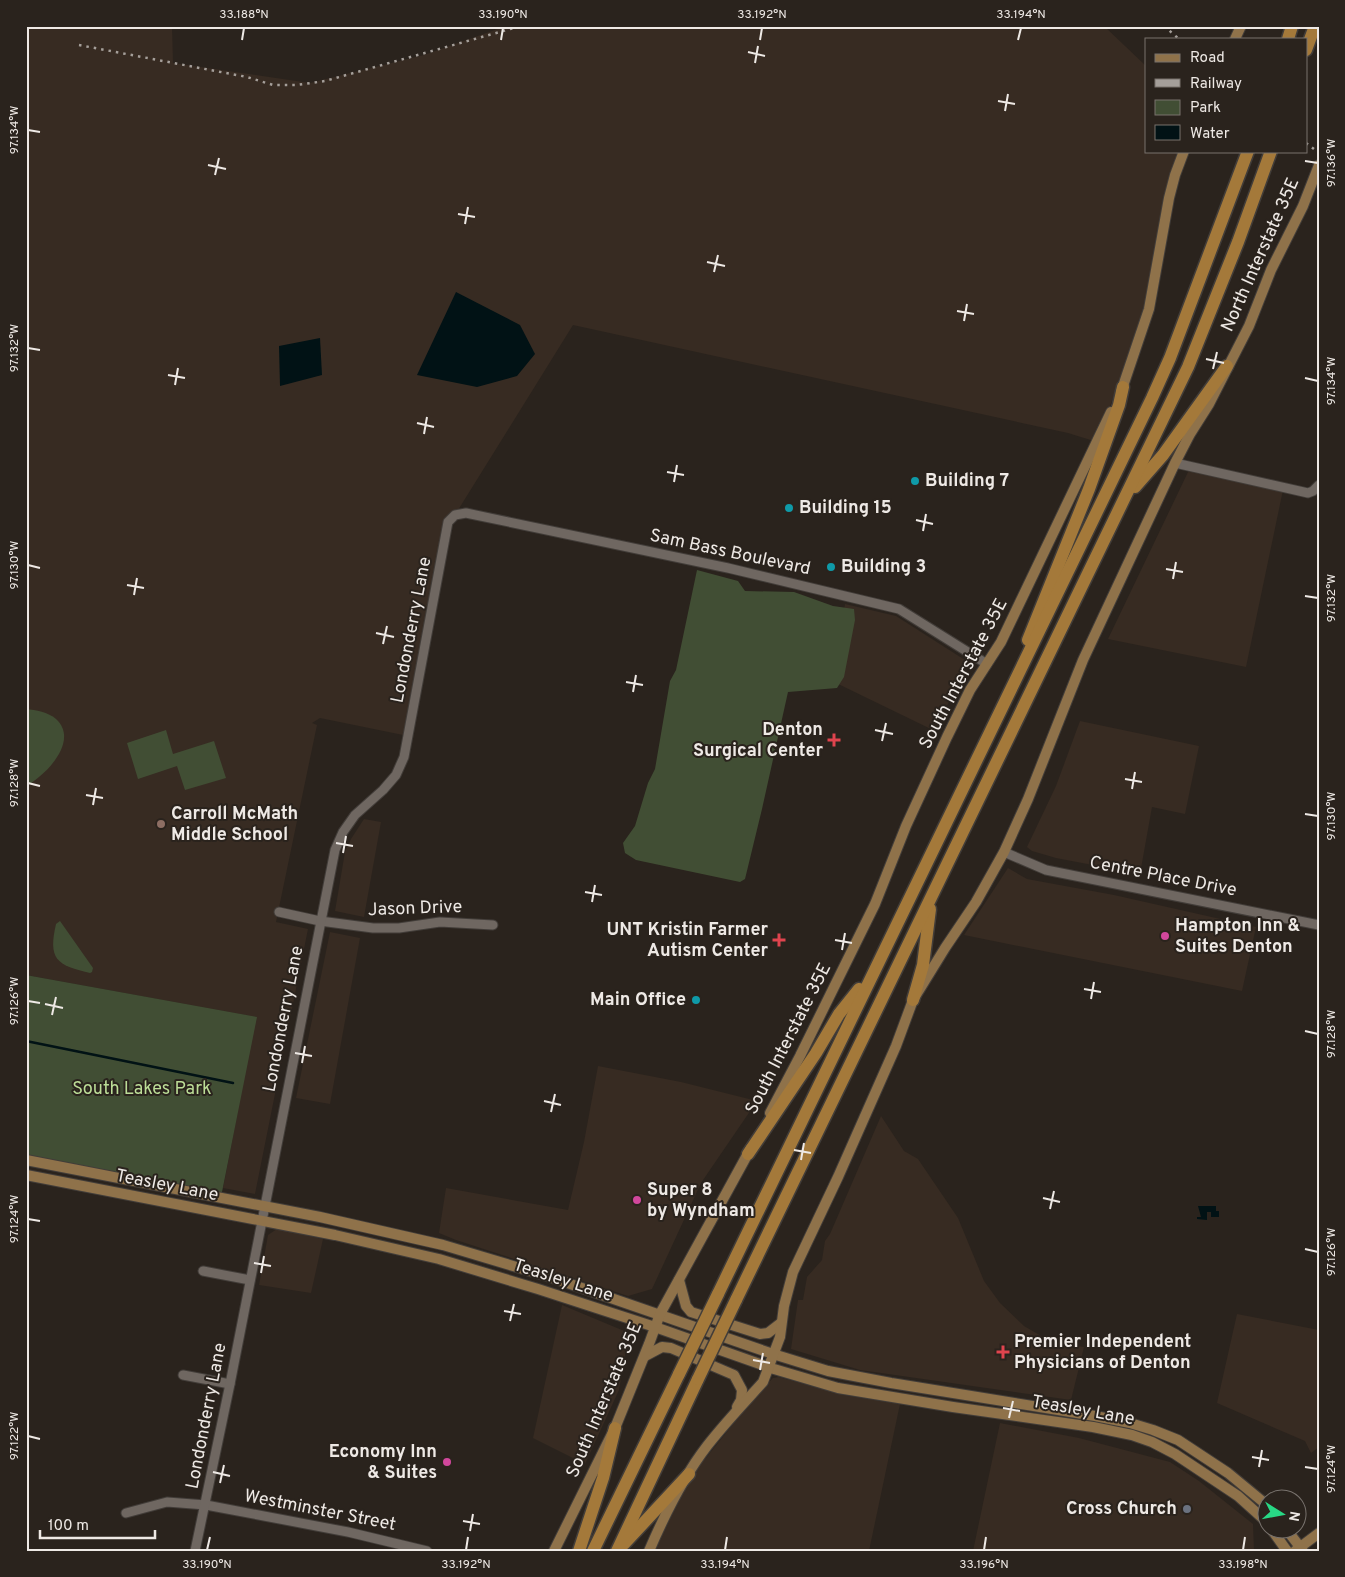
<svg xmlns="http://www.w3.org/2000/svg" width="1345" height="1577" font-family="Overpass,sans-serif">
  <style>
    .built { fill: #372b22 }
    .green { fill: #414e34 }
    .water { fill: #011215 }
    .lines { fill: none; stroke-linecap: round; stroke-linejoin: round }
    .stream { stroke: #011215; stroke-width: 2.5 }
    .minor-casing { stroke: #423d39; stroke-width: 11 }
    .major-casing { stroke: #423d39; stroke-width: 12 }
    .highway-casing { stroke: #423d39; stroke-width: 15 }
    .minor { stroke: #6f6761; stroke-width: 9 }
    .major { stroke: #8f724a; stroke-width: 10 }
    .highway { stroke: #a4793a; stroke-width: 12 }
    .rail { stroke: #a59f9a; stroke-width: 2.5; stroke-dasharray: 2.5 5; stroke-linecap: butt }
    .highway-bridge-casing { stroke: #423d39; stroke-width: 15; stroke-linecap: butt }
    .highway-bridge { stroke: #a4793a; stroke-width: 12 }
    .ticks { fill: none; stroke: #eee9e5; stroke-width: 2 }
    .culture-dot { fill: #0f9aa8; stroke: #2a231d; stroke-width: 2 }
    .health-dot { fill: #e0444e; stroke: #2a231d; stroke-width: 2 }
    .education-dot { fill: #8d6e63; stroke: #2a231d; stroke-width: 2 }
    .hotel-dot { fill: #d1479c; stroke: #2a231d; stroke-width: 2 }
    .worship-dot { fill: #6b7280; stroke: #2a231d; stroke-width: 2 }
    .labels { text-anchor: middle; dominant-baseline: central; stroke-width: 4; stroke-linejoin: round; paint-order: stroke }
    .street-label { font-size: 18px; fill: #eee9e5; stroke: #2a231d }
    .poi-label { font-size: 18px; font-weight: bold; fill: #eee9e5; stroke: #2a231d; text-anchor: start }
    .park-label { font-size: 18px; fill: #bcdd97; stroke: #2a231d }
    .neatline { fill: none; stroke: #eee9e5; stroke-width: 2 }
    .ticks-label { font-size: 12px; text-anchor: middle; fill: #eee9e5 }
  </style>
  <rect width="100%" height="100%" fill="#2a231d"/>
  <g class="built">
    <path d="M26,26H172L173,63L310,83L424,55L506,26H1104L1146,66V151H1181L1154,285L1097,442L1068,433L573,325L455,515L448,522L408,736L320,718L312,723L317,725L276,922L308,929L255,1194L223,1188L256,1017L26,975Z"/>
    <path d="M1189,470L1283,490L1246,667L1108,639Z"/>
    <path d="M845,604L896,616L968,662L935,731L832,681Z"/>
    <path d="M1080,721L1199,746L1185,814L1152,807L1140,874L1056,858L1032,851L1027,847L1056,786Z"/>
    <path d="M364,819L381,822L364,917L335,911L345,852L351,839Z"/>
    <path d="M1008,868L1027,879L1114,895L1256,927L1242,991L964,935Z"/>
    <path d="M330,932L360,938L330,1104L296,1098Z"/>
    <path d="M598,1066L681,1082L757,1101L701,1183L652,1289L628,1296L456,1240L439,1233L446,1188L568,1210L584,1142Z"/>
    <path d="M881,1116L904,1151L918,1159L958,1218L984,1281L1000,1303L1024,1326L1043,1337L1054,1342L1084,1347L1071,1400L860,1370L791,1349L798,1300H803L807,1277L822,1260L825,1241L830,1234Z"/>
    <path d="M277,1229L323,1239L311,1293L259,1285L268,1235Z"/>
    <path d="M562,1305L629,1333L619,1390L585,1464L533,1438Z"/>
    <path d="M1237,1314L1319,1330V1447L1311,1453L1305,1441L1217,1403Z"/>
    <path d="M779,1377L844,1395L900,1404L869,1551H654L692,1475L758,1393L773,1378Z"/>
    <path d="M1000,1423L1079,1438L1170,1462L1199,1481L1253,1524L1254,1551H973Z"/>
  </g>
  <g class="green">
    <path d="M697,570L738,581L745,591L794,592L833,606L854,609L855,620L844,677L837,688L788,692L762,809L745,879L740,882L636,860L625,853L623,843L635,826L648,783L655,769L670,681L676,670Z"/>
    <path d="M26,709C36,710 48,712 56,719C80,741 45,776 26,786Z"/>
    <path d="M166,730L173,754L214,741L226,778L185,790L177,766L138,779L127,743Z"/>
    <path d="M60,921L93,968L92,972L90,973C56,965 48,959 56,924Z"/>
    <path d="M26,975L257,1017L221,1197L26,1160Z"/>
  </g>
  <g class="water">
    <path d="M456,292L520,325L535,354L517,376L477,387L417,375Z"/>
    <path d="M320,338L322,375L280,386L279,346Z"/>
    <path d="M1198,1206H1216V1211H1219V1217H1211V1212H1207V1220L1197,1219V1217H1201Z"/>
  </g>
  <g class="lines">
    <path class="stream" d="M26,1041L233,1083"/>
    <g class="minor-casing">
      <g id="minor">
        <path d="M1175,463L1308,493L1313,491L1319,485"/>
        <path d="M1004,852L1046,870L1319,925"/>
        <path d="M279,912L320,921L373,928H399L440,922L493,925"/>
        <path d="M203,1271L250,1280"/>
        <path d="M183,1375L230,1384"/>
        <path d="M126,1513L167,1502L206,1505L348,1532L427,1551"/>
        <path d="M195,1551L230,1384L335,850L343,832L355,815L383,790L396,775L404,757L448,522L455,515L466,513L728,568L899,609L987,664"/>
      </g>
    </g>
    <g class="major-casing">
      <g id="major">
        <path d="M1235,39L1241,26"/>
        <path d="M1121,392L1149,309L1169,198L1175,175L1184,151"/>
        <path d="M770,1113L800,1056L875,904L906,826L947,737L970,690L1001,642L1111,412"/>
        <path d="M26,1160L320,1217L443,1245L550,1277L773,1354L828,1371L891,1383L1095,1416L1130,1423L1153,1430L1178,1440L1228,1473L1268,1506"/>
        <path d="M26,1175L335,1235L439,1259L538,1289L655,1327L774,1369L838,1388L953,1407L1093,1427L1132,1435L1152,1442L1175,1454L1238,1496L1268,1523"/>
        <path d="M679,1280L686,1306L691,1312L760,1334L768,1333L781,1323"/>
        <path d="M645,1356L662,1347L671,1348L734,1375L742,1390L741,1400L737,1407"/>
        <path d="M1272,1530L1287,1551"/>
        <path d="M1287,1530L1303,1551"/>
        <path d="M554,1551L615,1428L649,1344L660,1314L751,1148"/>
        <path d="M649,1551C664,1516 684,1476 707,1446C724,1424 744,1403 763,1382L780,1337L784,1306L793,1272L838,1177L896,1046L913,1000L945,948L976,902L1004,852L1028,799L1083,660L1175,463L1190,434L1209,404L1249,326L1271,270L1303,206L1319,165"/>
        <path d="M1295,1551L1319,1533"/>
      </g>
    </g>
    <g class="highway-casing">
      <g id="highway">
        <path d="M1288,39L1292,26"/>
        <path d="M1306,50L1315,26"/>
        <path d="M1135,487L1163,455L1227,366"/>
        <path d="M1028,640L1089,489L1119,405L1123,387"/>
        <path d="M913,1000L923,965L930,909"/>
        <path d="M748,1154L816,1053L839,1014L859,989"/>
        <path d="M718,1294L1152,398L1170,358L1248,151"/>
        <path d="M736,1300L1188,367L1238,242L1271,151"/>
        <path d="M624,1544L689,1474"/>
        <path d="M579,1551L603,1478L615,1428"/>
        <path d="M593,1551L679,1374"/>
        <path d="M617,1551L698,1379"/>
      </g>
    </g>
    <use href="#minor" class="minor"/>
    <use href="#major" class="major"/>
    <use href="#highway" class="highway"/>
    <g class="rail">
      <path d="M1164,26L1179,39"/>
      <path d="M79,45L247,77L273,85H297L325,81L521,26"/>
      <path d="M1306,143L1319,153"/>
    </g>
    <g class="highway-bridge-casing">
      <g id="highway-bridge">
        <path d="M679,1374L718,1294"/>
        <path d="M698,1379L736,1300"/>
      </g>
    </g>
    <use href="#highway-bridge" class="highway-bridge"/>
  </g>
  <path class="ticks" d="M242,40L244,28M501,40L503,28M760,40L762,28M1018,40L1021,28M748,52L765,56M755,63L758,46M998,101L1015,104M1005,111L1008,94M28,130L40,132M1305,161L1318,163M208,165L226,169M215,175L219,158M458,214L475,217M465,224L468,207M707,262L725,266M714,272L718,255M957,311L974,314M964,321L967,304M28,348L40,350M1206,359L1224,363M1213,369L1217,352M168,375L185,378M1305,378L1318,381M175,385L178,368M417,423L434,427M424,434L427,417M667,472L684,475M674,482L677,465M916,520L933,524M923,531L926,514M28,565L40,568M1166,569L1183,572M1173,579L1176,562M127,585L144,588M134,595L137,578M1305,596L1318,598M376,633L394,637M383,644L387,626M626,682L643,685M633,692L636,675M875,730L893,734M882,741L886,723M1125,779L1142,782M28,783L40,786M1132,789L1135,772M86,795L103,798M93,805L96,788M1305,814L1318,816M336,843L353,846M343,853L346,836M585,892L602,895M592,902L595,885M835,940L852,943M842,950L845,933M1084,989L1101,992M1091,999L1094,982M28,1001L40,1003M45,1004L63,1008M52,1015L56,997M1305,1031L1318,1034M295,1053L312,1056M302,1063L305,1046M544,1101L561,1105M551,1112L555,1094M794,1150L811,1153M801,1160L804,1143M1043,1198L1060,1202M1050,1209L1054,1191M28,1219L40,1221M1305,1249L1318,1252M254,1263L271,1266M261,1273L264,1256M504,1311L521,1314M510,1321L514,1304M753,1360L770,1363M760,1370L763,1353M1003,1408L1020,1411M1009,1418L1013,1401M28,1436L40,1439M1252,1457L1269,1460M1259,1467L1262,1450M1305,1467L1318,1469M213,1472L230,1476M220,1483L224,1465M463,1521L480,1524M470,1531L473,1514M207,1550L210,1537M466,1550L468,1537M725,1550L727,1537M984,1550L986,1537M1243,1550L1245,1537"/>
  <g class="culture-dot">
    <circle cx="915" cy="481" r="5"/>
    <circle cx="789" cy="508" r="5"/>
    <circle cx="831" cy="567" r="5"/>
    <circle cx="696" cy="1000" r="5"/>
  </g>
  <g class="health-dot">
    <path d="M831.5 732.5h5v5h5v5h-5v5h-5v-5h-5v-5h5z"/>
    <path d="M776.5 932.5h5v5h5v5h-5v5h-5v-5h-5v-5h5z"/>
    <path d="M1000.5 1344.5h5v5h5v5h-5v5h-5v-5h-5v-5h5z"/>
  </g>
  <circle class="education-dot" cx="161" cy="824" r="5"/>
  <g class="hotel-dot">
    <circle cx="1165" cy="936" r="5"/>
    <circle cx="637" cy="1200" r="5"/>
    <circle cx="447" cy="1462" r="5"/>
  </g>
  <circle class="worship-dot" cx="1187" cy="1509" r="5"/>
  <g class="labels">
    <g class="street-label">
      <text transform="translate(1261 255) rotate(-66)">North Interstate 35E</text>
      <text transform="translate(730 553) rotate(12)">Sam Bass Boulevard</text>
      <text transform="translate(412 630) rotate(-79)">Londonderry Lane</text>
      <text transform="translate(964 674) rotate(-62)">South Interstate 35E</text>
      <text transform="translate(1163 877) rotate(11)">Centre Place Drive</text>
      <text transform="translate(415 909) rotate(-2)">Jason Drive</text>
      <text transform="translate(284 1019) rotate(-79)">Londonderry Lane</text>
      <text transform="translate(789 1039) rotate(-63)">South Interstate 35E</text>
      <text transform="translate(167 1186) rotate(11)">Teasley Lane</text>
      <text transform="translate(563 1281) rotate(18)">Teasley Lane</text>
      <text transform="translate(605 1400) rotate(-67)">South Interstate 35E</text>
      <text transform="translate(1083 1411) rotate(10)">Teasley Lane</text>
      <text transform="translate(207 1416) rotate(-79)">Londonderry Lane</text>
      <text transform="translate(320 1511) rotate(11)">Westminster Street</text>
    </g>
    <g class="poi-label">
      <text x="925" y="481">Building 7</text>
      <text x="799" y="508">Building 15</text>
      <text x="841" y="567">Building 3</text>
      <text x="823" y="730" text-anchor="end">Denton<tspan x="823" dy="21">Surgical Center</tspan></text>
      <text x="171" y="814">Carroll McMath<tspan x="171" dy="21">Middle School</tspan></text>
      <text x="1175" y="926">Hampton Inn &amp;<tspan x="1175" dy="21">Suites Denton</tspan></text>
      <text x="768" y="930" text-anchor="end">UNT Kristin Farmer<tspan x="768" dy="21">Autism Center</tspan></text>
      <text x="686" y="1000" text-anchor="end">Main Office</text>
      <text x="647" y="1190">Super 8<tspan x="647" dy="21">by Wyndham</tspan></text>
      <text x="1014" y="1342">Premier Independent<tspan x="1014" dy="21">Physicians of Denton</tspan></text>
      <text x="437" y="1452" text-anchor="end">Economy Inn<tspan x="437" dy="21">&amp; Suites</tspan></text>
      <text x="1177" y="1509" text-anchor="end">Cross Church</text>
    </g>
    <g class="park-label">
      <text x="142" y="1089">South Lakes Park</text>
    </g>
  </g>
  <rect width="1345" height="1577" fill="none" stroke="#2a231d" stroke-width="55"/>
  <rect x="1145" y="38" width="162" height="115" fill="#2a231d" stroke="#78726d"/>
  <rect x="1155" y="54" width="25" height="8" fill="#8f724a" stroke="#78726d"/>
  <text x="1190" y="62" font-size="15" fill="#eee9e5">Road</text>
  <rect x="1155" y="79" width="25" height="8" fill="#a59f9a" stroke="#78726d"/>
  <text x="1190" y="88" font-size="15" fill="#eee9e5">Railway</text>
  <rect x="1155" y="100" width="25" height="15" fill="#414e34" stroke="#78726d"/>
  <text x="1190" y="112" font-size="15" fill="#eee9e5">Park</text>
  <rect x="1155" y="125" width="25" height="15" fill="#011215" stroke="#78726d"/>
  <text x="1190" y="138" font-size="15" fill="#eee9e5">Water</text>
  <g transform="translate(1282 1514) rotate(101)"><circle r="24" fill="#2a231d" stroke="#78726d"/>
  <path d="M0-4L9 19L0 12L-9 19Z" fill="#28d885"/>
  <text y="-8" font-size="14" font-weight="bold" text-anchor="middle" fill="#eee9e5">N</text>
  </g>
  <path d="M40 1530v8h115v-8" fill="none" stroke="#eee9e5" stroke-width="2.5"/>
  <text x="48" y="1530" font-size="15" fill="#eee9e5" stroke="#2a231d" stroke-width="4" paint-order="stroke">100 m</text>
  <rect x="28" y="28" width="1290" height="1522" class="neatline"/>
  <g class="ticks-label">
    <text x="244" y="18">33.188°N</text>
    <text x="503" y="18">33.190°N</text>
    <text x="762" y="18">33.192°N</text>
    <text x="1021" y="18">33.194°N</text>
    <text transform="translate(14 130) rotate(-90)" y="4">97.134°W</text>
    <text transform="translate(1331 163) rotate(-90)" y="4">97.136°W</text>
    <text transform="translate(14 348) rotate(-90)" y="4">97.132°W</text>
    <text transform="translate(1331 381) rotate(-90)" y="4">97.134°W</text>
    <text transform="translate(14 565) rotate(-90)" y="4">97.130°W</text>
    <text transform="translate(1331 598) rotate(-90)" y="4">97.132°W</text>
    <text transform="translate(14 783) rotate(-90)" y="4">97.128°W</text>
    <text transform="translate(1331 816) rotate(-90)" y="4">97.130°W</text>
    <text transform="translate(14 1001) rotate(-90)" y="4">97.126°W</text>
    <text transform="translate(1331 1034) rotate(-90)" y="4">97.128°W</text>
    <text transform="translate(14 1219) rotate(-90)" y="4">97.124°W</text>
    <text transform="translate(1331 1252) rotate(-90)" y="4">97.126°W</text>
    <text transform="translate(14 1436) rotate(-90)" y="4">97.122°W</text>
    <text transform="translate(1331 1469) rotate(-90)" y="4">97.124°W</text>
    <text x="207" y="1568">33.190°N</text>
    <text x="466" y="1568">33.192°N</text>
    <text x="725" y="1568">33.194°N</text>
    <text x="984" y="1568">33.196°N</text>
    <text x="1243" y="1568">33.198°N</text>
  </g>
</svg>
